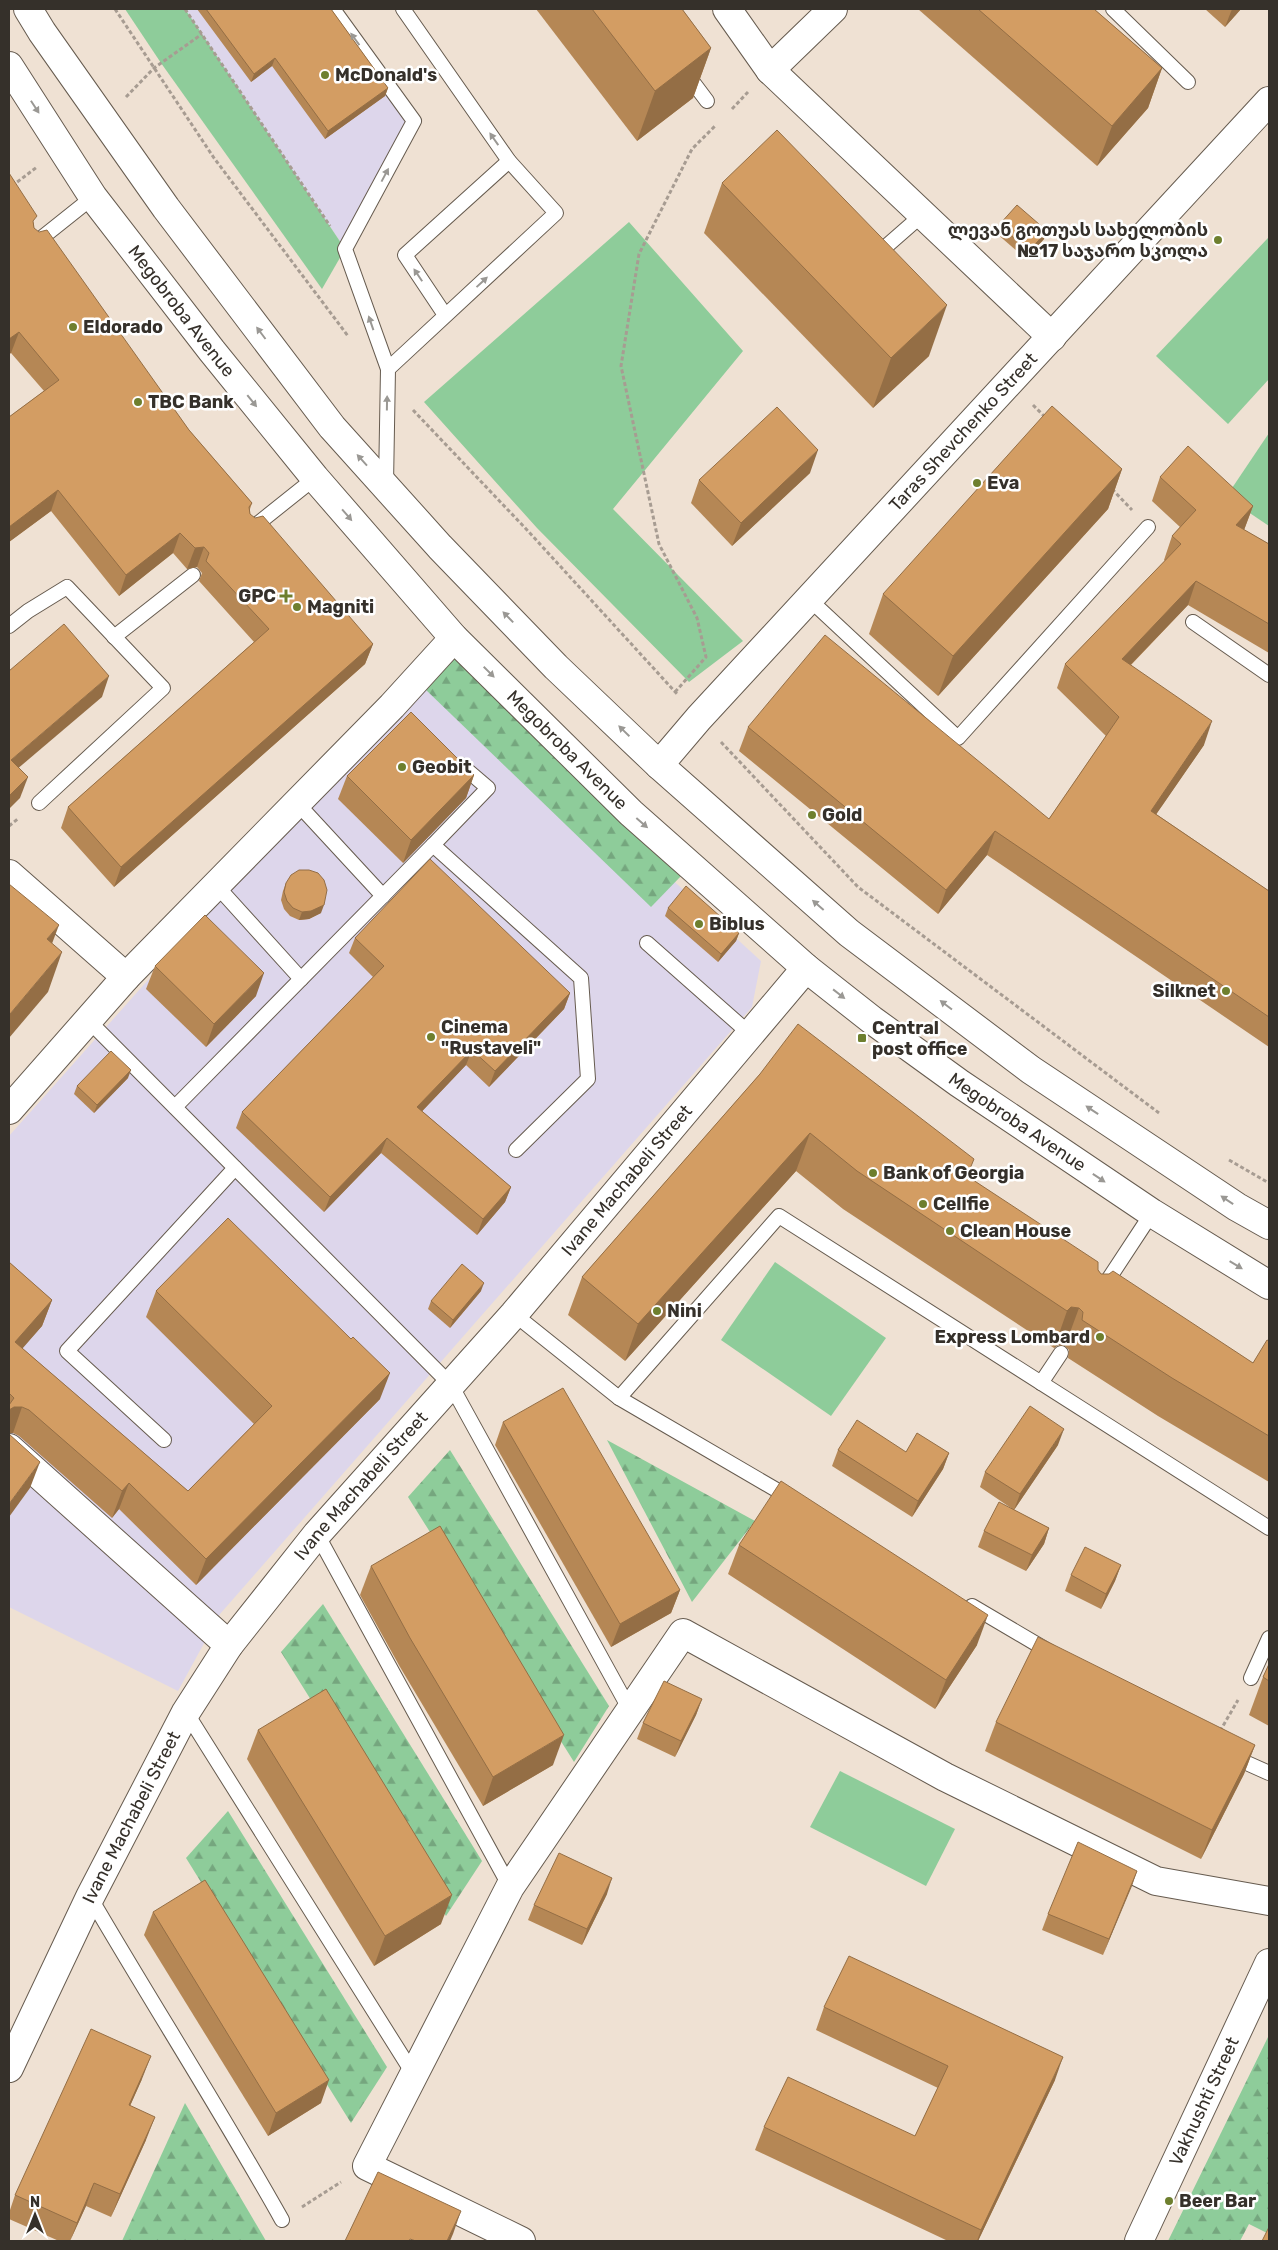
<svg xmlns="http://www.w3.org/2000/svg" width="1278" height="2250" font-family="Rubik,'Noto Sans Georgian',sans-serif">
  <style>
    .commercial { fill: #ddd6eb }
    .green { fill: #8ecc9a }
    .forest { fill: url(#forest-firs) }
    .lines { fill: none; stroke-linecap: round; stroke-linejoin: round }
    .service-casing { stroke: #665b4f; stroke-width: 16 }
    .minor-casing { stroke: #665b4f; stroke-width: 30 }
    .tertiary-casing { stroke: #665b4f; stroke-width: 30 }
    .primary-casing { stroke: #665b4f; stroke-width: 30 }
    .path { stroke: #a79c92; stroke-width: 3; stroke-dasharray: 4 2.5; stroke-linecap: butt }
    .service { stroke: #fff; stroke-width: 14 }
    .minor { stroke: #fff; stroke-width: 28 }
    .tertiary { stroke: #fff; stroke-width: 28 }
    .primary { stroke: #fff; stroke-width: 28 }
    .wall { fill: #b58755 }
    .shaded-wall { fill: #946e45 }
    .building { fill: #d39d63; stroke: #946e45 }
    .oneway { fill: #9a9894 }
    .poi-dot { fill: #6e7f2e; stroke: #fff; stroke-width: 2 }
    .labels { text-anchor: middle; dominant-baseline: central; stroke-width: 5; stroke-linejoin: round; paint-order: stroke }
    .poi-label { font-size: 18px; font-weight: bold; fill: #35302a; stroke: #fff; text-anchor: start }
    .street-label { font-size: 18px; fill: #35302a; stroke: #fff }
  </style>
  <defs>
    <pattern id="forest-firs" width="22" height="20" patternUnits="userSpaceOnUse" patternTransform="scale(1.25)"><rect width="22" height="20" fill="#8ecc9a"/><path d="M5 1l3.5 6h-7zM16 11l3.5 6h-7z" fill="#75a67e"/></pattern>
  </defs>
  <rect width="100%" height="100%" fill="#efe1d3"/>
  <g class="commercial">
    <path d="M185,9H333L414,121L345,249Z"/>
    <path d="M437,664L761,961L752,1007L220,1614L178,1691L9,1607V1136L140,989Z"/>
  </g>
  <g class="green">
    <path d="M125,9H185L202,34L345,249L322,289L161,63Z"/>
    <path d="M629,222L743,351L613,509L743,641L689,682L537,528L424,402Z"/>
    <path d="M1268,238L1269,240V379L1228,424L1156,356Z"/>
    <path d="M1269,433V526L1226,497Z"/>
    <path d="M775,1262L886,1338L831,1416L721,1340Z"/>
    <path d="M840,1771L955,1829L926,1886L810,1827Z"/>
  </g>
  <g class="forest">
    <path d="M456,657L682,875L651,907L425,689Z"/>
    <path d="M607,1440L755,1521L692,1602Z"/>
    <path d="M450,1450L609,1706L574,1762L408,1497Z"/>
    <path d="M323,1604L482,1861L446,1916L281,1652Z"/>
    <path d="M228,1811L387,2067L351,2123L186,1858Z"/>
    <path d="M1269,2035V2234L1249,2224L1240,2241H1168Z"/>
    <path d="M185,2103L266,2241H122Z"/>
  </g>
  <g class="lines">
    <g class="service-casing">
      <g id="service">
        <path d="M333,9L414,121L345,249L388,369"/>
        <path d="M1113,9L1188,82"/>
        <path d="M686,73L707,101"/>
        <path d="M34,244L93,197"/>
        <path d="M874,257L922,215"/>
        <path d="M445,315L405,255L509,161"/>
        <path d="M386,484L388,369L556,213L509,161L403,9"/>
        <path d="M251,529L315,478"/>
        <path d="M809,599L958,738L1148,527"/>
        <path d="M1193,622L1269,675"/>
        <path d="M9,626L28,611L67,587L163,688L39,803"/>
        <path d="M114,637L193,575"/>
        <path d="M297,803L383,896"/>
        <path d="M433,845L488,788L461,765"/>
        <path d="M216,885L301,979"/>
        <path d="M647,943L750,1034"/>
        <path d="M88,1020L451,1385L630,1710"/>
        <path d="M175,1107L433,845L581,978L588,1079L516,1150"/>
        <path d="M1104,1286L1152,1213"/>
        <path d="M514,1314L619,1398L792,1499"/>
        <path d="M1041,1383L1061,1353"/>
        <path d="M619,1398L779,1216L1269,1528"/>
        <path d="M164,1440L67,1351L235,1168"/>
        <path d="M317,1534L510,1887"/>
        <path d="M972,1606L1050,1652"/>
        <path d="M1251,1678L1269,1638"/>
        <path d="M186,1712L414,2075"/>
        <path d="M1231,1756L1269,1773"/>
        <path d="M90,1897C153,2005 221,2111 282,2220"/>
      </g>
    </g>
    <g class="minor-casing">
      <g id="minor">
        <path d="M727,9L770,70L1052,337"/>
        <path d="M770,70L833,9"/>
        <path id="s1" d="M659,765L699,718L1269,101"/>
        <path d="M9,874L126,977"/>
        <path d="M9,1110L126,977L392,706L454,638"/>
        <path d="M9,1448L229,1645"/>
        <path d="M521,2241L367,2166L510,1887L683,1633L945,1777L1156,1881L1269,1901"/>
        <path id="s2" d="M1139,2241L1269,1963"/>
      </g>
    </g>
    <g class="tertiary-casing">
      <g id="tertiary">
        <path id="s3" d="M9,2068L90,1897L186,1712L229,1645L317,1534L514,1314L806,968"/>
      </g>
    </g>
    <g class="primary-casing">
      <g id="primary">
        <path d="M28,9L42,32L166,208L332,427L440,547L556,667L659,765L849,933L1031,1070L1237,1207L1269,1225"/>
        <path id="s4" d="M9,66L93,197L212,351L315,478L454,638L631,813L806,968L872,1020L959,1083L1152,1213L1269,1285"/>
      </g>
    </g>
    <g class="path">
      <path d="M115,9L214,158L348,336"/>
      <path d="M185,9L330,226"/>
      <path d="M126,97L154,68L202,34"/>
      <path d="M732,109L748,92"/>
      <path d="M12,186L37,167"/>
      <path d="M1033,405L1046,418"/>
      <path d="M413,410L528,531L678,695"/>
      <path d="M1112,489L1132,510"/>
      <path d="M675,692L706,657L697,618L659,544L621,366L639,254L692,149L715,126"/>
      <path d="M721,742L858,887L1159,1113"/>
      <path d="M9,826L19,818"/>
      <path d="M1229,1160L1269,1183"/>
      <path d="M1220,1731L1238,1700"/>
      <path d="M302,2207L341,2182"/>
    </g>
    <use href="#service" class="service"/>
    <use href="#minor" class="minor"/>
    <use href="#tertiary" class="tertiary"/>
    <use href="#primary" class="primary"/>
  </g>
  <g class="wall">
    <path d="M197,9H331L388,88L385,96L325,139L272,66L251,82Z"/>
    <path d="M536,9H682L711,48L693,98L637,141Z"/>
    <path d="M918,9H1094L1162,68L1148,108L1097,166Z"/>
    <path d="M1205,9H1241L1225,27Z"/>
    <path d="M9,173L34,224V228L189,430L252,503L250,509V514L373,644L365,664L114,887L61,828L68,807L254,642L199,581L202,573L197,567L187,569L173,553L119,596L51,511L9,542V417L44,391L11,353L9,354Z"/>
    <path d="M722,183L929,356L873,408L704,233Z"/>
    <path d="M999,225L1044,239L1026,259L996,233Z"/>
    <path d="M1122,469L1108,509L938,696L869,634L883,594Z"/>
    <path d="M810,473L732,546L691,503L699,480Z"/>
    <path d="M1160,477L1253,506L1244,530L1269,544V653L1188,605L1131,665L1204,745L1156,814L1269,891V1047L987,855L938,914L739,751L748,727L1049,819L1106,736L1057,688L1065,664L1165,561L1164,560L1172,536L1180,527L1152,501Z"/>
    <path d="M474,775L466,798L403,863L338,799L347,776Z"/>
    <path d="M286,883L321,913L309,919L299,920L290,916L284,909L281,900L283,891Z"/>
    <path d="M668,908L739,933L736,941L718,962L665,916Z"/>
    <path d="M355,938L570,993L564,1009L489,1087L466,1065L422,1111L511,1187L505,1202L477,1235L381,1153L324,1212L236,1128L242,1112L373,977L349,953Z"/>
    <path d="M155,966L256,996L206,1047L146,989Z"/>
    <path d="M760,1074L968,1176L1098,1270L1101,1274L1253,1363L1269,1341V1482L1158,1416L1068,1358L1069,1350L1065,1346L1058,1345L1054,1348L843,1209L796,1171L625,1361L568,1315L582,1277Z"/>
    <path d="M128,1078L94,1113L74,1094L77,1086Z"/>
    <path d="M9,1262L52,1300L42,1326L22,1348L188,1491L254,1424L146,1317L156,1291L380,1399L196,1585L119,1509L112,1518L19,1436L13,1433H9Z"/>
    <path d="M481,1291L450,1328L428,1309L431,1301Z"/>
    <path d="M503,1422L680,1590L671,1613L611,1647L495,1445Z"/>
    <path d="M1058,1445L1014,1510L1049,1528L1044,1544L1026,1571L978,1547L984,1531L1011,1508L980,1487L985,1472Z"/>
    <path d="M838,1450L949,1453L943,1469L912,1517L832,1466Z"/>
    <path d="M739,1545L977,1645L935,1709L728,1574Z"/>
    <path d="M1121,1565L1115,1581L1101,1609L1065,1591L1071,1575Z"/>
    <path d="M371,1566L553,1765L483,1806L400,1667L360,1595Z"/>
    <path d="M1269,1664V1726L1249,1715L1263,1677Z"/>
    <path d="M702,1699L696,1715L675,1757L637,1739L643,1723Z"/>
    <path d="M996,1722L1255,1745L1244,1774L1201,1859L985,1751Z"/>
    <path d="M258,1730L441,1924L374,1966L247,1759Z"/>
    <path d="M1137,1871L1103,1955L1042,1930L1048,1914Z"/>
    <path d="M607,1894L582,1945L528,1920L534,1905Z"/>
    <path d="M153,1912L321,2103L268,2136L144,1935Z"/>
    <path d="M824,2007L1055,2080L978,2241H948L755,2150L764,2127L915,2136L938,2088L816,2030Z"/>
    <path d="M142,2079L130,2106L146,2140L111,2217L86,2206L70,2241H59L9,2219V2213L15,2195Z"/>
  </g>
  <g class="shaded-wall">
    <path d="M1232,9H1241L1225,27Z"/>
    <path d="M711,48L693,98L637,141L655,91Z"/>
    <path d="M275,58L272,66L251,82L254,74Z"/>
    <path d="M1162,68L1148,108L1097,166L1112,126Z"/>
    <path d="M388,88L385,96L325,139L328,131Z"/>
    <path d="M1047,231L1044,239L1026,259L1029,251Z"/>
    <path d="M947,305L929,356L873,408L891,358Z"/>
    <path d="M19,332L11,353L9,354V339Z"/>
    <path d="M818,450L810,473L732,546L741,523Z"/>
    <path d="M1122,469L1108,509L938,696L953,656Z"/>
    <path d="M58,490L51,511L9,542V527Z"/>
    <path d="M1253,506L1244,530L1236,525Z"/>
    <path d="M180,533L173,553L119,596L126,575Z"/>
    <path d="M204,547L197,567L187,569L195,548Z"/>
    <path d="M1196,581L1188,605L1113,683L1122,659Z"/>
    <path d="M373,644L365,664L114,887L121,867Z"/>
    <path d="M109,676L102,697L9,776L11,760Z"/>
    <path d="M1212,721L1204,745L1142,835L1151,811Z"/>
    <path d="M474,775L466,798L403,863L411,840Z"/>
    <path d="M28,777L20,798L9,809V796Z"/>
    <path d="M995,831L987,855L938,914L946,890Z"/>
    <path d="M324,905L321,913L309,919L299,920L302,912Z"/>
    <path d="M59,925L44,965L47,939Z"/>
    <path d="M739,933L736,941L718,962L721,954Z"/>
    <path d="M62,952L48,992L9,1038V1017L10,1014Z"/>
    <path d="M264,973L256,996L206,1047L214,1024Z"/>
    <path d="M570,993L564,1009L489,1087L495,1071Z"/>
    <path d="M472,1050L466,1065L411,1123L417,1107Z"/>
    <path d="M131,1070L128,1078L94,1113L97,1105Z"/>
    <path d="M810,1133L796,1171L625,1361L638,1324Z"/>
    <path d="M387,1138L381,1153L324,1212L330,1197Z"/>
    <path d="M511,1187L505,1202L477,1235L483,1219Z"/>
    <path d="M484,1283L481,1291L450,1328L453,1320Z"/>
    <path d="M52,1300L42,1326L9,1364L15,1342Z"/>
    <path d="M1071,1307L1079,1308L1065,1346L1058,1345L1054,1348L1067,1311Z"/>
    <path d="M390,1373L380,1399L196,1585L206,1559Z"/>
    <path d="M14,1407H22L13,1433H9V1410Z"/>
    <path d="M1064,1429L1058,1445L1014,1510L1020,1494Z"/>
    <path d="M949,1453L943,1469L912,1517L918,1501Z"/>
    <path d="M40,1462L30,1488L9,1517V1504Z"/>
    <path d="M129,1483L119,1509L112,1518L122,1491Z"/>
    <path d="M1049,1528L1044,1544L1026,1571L1032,1555Z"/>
    <path d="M1121,1565L1115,1581L1101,1609L1106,1594Z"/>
    <path d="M680,1590L671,1613L611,1647L620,1624Z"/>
    <path d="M988,1615L977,1645L935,1709L946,1680Z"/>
    <path d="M702,1699L696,1715L675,1757L681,1741Z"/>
    <path d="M564,1735L553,1765L483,1806L493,1777Z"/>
    <path d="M1255,1745L1244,1774L1201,1859L1212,1830Z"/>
    <path d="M1137,1871L1132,1886L1103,1955L1109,1939Z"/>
    <path d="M612,1878L607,1894L582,1945L587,1929Z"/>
    <path d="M452,1895L441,1924L374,1966L385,1936Z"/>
    <path d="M151,2056L142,2079L120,2128L129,2105Z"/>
    <path d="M1063,2057L1055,2080L978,2241H977L981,2230Z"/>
    <path d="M329,2080L321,2103L268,2136L276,2113Z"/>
    <path d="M155,2117L146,2140L111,2217L120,2194Z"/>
    <path d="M94,2183L86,2206L70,2241L77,2223Z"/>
    <path d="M461,2211L453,2234L450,2241H447Z"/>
  </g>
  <g class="building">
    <path d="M206,9H331L388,88L328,131L275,58L254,74Z"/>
    <path d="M592,9H682L711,48L655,91Z"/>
    <path d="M978,9H1094L1162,68L1112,126Z"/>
    <path d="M777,130L947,305L891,358L722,183Z"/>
    <path d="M9,173L37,216L33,221L34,228L39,232L47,230L189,430L252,503L249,507L250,514L255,518L263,516L373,644L121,867L68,807L269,629L206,561L209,553L204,547L195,548L180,533L126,575L58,490L9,527V417L59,380L19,332L9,339Z"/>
    <path d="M1017,205L1047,231L1029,251L999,225Z"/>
    <path d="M1052,406L1122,469L953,656L883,594Z"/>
    <path d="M777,407L818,450L741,523L699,480Z"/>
    <path d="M1188,446L1253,506L1236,525L1269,544V624L1196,581L1122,659L1212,721L1151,811L1269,891V1017L995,831L946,890L748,727L825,635L1049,819L1119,717L1065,664L1181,544L1172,536L1196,510L1160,477Z"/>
    <path d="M64,624L109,676L11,760L28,777L9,796V671Z"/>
    <path d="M411,712L474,775L411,840L347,776Z"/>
    <path d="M430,859L570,993L495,1071L472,1050L417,1107L511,1187L483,1219L387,1138L330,1197L242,1112L384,966L355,938Z"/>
    <path d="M299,870H309L318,873L324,880L327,890L324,905L311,911L302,912L293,908L287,901L284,892L286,883L291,875Z"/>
    <path d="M9,884L59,925L47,939L62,952L10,1014L9,1013Z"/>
    <path d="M686,886L739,933L721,954L668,908Z"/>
    <path d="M205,915L264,973L214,1024L155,966Z"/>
    <path d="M798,1024L974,1159L967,1176L1098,1262V1270L1101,1274H1109L1113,1271L1253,1363L1267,1340L1269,1341V1436L1172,1378L1082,1320L1083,1312L1079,1308L1071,1307L1067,1311L857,1171L810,1133L638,1324L582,1277L760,1074Z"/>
    <path d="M111,1051L131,1070L97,1105L77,1086Z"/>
    <path d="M228,1218L351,1339L353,1337L390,1373L206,1559L129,1483L122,1491L29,1410L22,1407H14L9,1410V1405L14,1398L9,1393V1262L52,1300L15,1342L188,1491L272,1406L156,1291Z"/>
    <path d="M462,1264L484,1283L453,1320L431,1301Z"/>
    <path d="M563,1388L680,1590L620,1624L503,1422Z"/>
    <path d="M1030,1406L1064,1429L1020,1494L985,1472Z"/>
    <path d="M857,1420L906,1452L917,1433L949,1453L918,1501L838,1450Z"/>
    <path d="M9,1434L40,1462L9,1504Z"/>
    <path d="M781,1481L988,1615L946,1680L739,1545Z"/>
    <path d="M999,1502L1049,1528L1032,1555L984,1531Z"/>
    <path d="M440,1526L564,1735L493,1777L410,1638L371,1566Z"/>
    <path d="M1085,1547L1121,1565L1106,1594L1071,1575Z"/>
    <path d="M1038,1637L1255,1745L1212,1830L996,1722Z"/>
    <path d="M1269,1664V1681L1263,1677Z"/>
    <path d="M664,1681L702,1699L681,1741L643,1723Z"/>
    <path d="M326,1689L452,1895L385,1936L258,1730Z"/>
    <path d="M1078,1842L1137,1871L1109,1939L1048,1914Z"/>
    <path d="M559,1853L612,1878L587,1929L534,1905Z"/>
    <path d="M205,1880L329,2080L276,2113L153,1912Z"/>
    <path d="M849,1956L1063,2057L981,2230L764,2127L788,2077L915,2136L948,2066L824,2007Z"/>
    <path d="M91,2029L151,2056L129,2105L155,2117L120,2194L94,2183L77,2223L15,2195Z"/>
    <path d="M378,2172L461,2211L447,2241H416L410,2239L409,2241H345Z"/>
    <path d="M1269,2227V2241H1262Z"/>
  </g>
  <defs><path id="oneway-solid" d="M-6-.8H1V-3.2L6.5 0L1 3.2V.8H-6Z" transform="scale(1.25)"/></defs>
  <g class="oneway">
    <use href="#oneway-solid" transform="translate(355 39) rotate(-126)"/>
    <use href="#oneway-solid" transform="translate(35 107) rotate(57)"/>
    <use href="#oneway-solid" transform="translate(494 139) rotate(-125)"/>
    <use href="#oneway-solid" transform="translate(385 175) rotate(-62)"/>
    <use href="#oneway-solid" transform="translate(418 275) rotate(-124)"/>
    <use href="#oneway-solid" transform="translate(482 282) rotate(-43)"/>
    <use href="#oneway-solid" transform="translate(371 323) rotate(-109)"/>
    <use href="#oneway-solid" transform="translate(261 333) rotate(-127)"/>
    <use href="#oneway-solid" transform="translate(252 401) rotate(51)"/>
    <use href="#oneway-solid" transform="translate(387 403) rotate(-89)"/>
    <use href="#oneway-solid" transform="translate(362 460) rotate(-132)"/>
    <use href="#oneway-solid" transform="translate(347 515) rotate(49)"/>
    <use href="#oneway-solid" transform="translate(508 617) rotate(-134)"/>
    <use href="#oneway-solid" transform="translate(489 672) rotate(45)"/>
    <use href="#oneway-solid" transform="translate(624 731) rotate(-136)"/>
    <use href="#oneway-solid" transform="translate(642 823) rotate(41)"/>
    <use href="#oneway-solid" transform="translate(818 905) rotate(-139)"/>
    <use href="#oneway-solid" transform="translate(839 994) rotate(38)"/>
    <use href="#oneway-solid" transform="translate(946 1005) rotate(-143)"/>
    <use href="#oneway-solid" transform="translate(1092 1110) rotate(-146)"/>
    <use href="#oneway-solid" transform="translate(1099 1178) rotate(34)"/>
    <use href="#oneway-solid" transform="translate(1227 1200) rotate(-146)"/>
    <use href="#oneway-solid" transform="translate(1236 1265) rotate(31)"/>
  </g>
  <g class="poi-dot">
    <circle cx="325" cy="75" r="5"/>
    <circle cx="1218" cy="240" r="5"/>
    <circle cx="73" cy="327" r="5"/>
    <circle cx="138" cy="402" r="5"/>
    <circle cx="977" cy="483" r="5"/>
    <path d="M283.5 588.5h5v5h5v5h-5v5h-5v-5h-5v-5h5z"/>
    <circle cx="297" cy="607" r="5"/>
    <circle cx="402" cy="767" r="5"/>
    <circle cx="812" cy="815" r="5"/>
    <circle cx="699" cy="924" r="5"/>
    <circle cx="1226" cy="991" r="5"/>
    <circle cx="431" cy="1037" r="5"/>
    <rect x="857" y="1033" width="10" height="10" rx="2.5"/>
    <circle cx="873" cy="1173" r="5"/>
    <circle cx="923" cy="1204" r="5"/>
    <circle cx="950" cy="1231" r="5"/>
    <circle cx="657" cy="1311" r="5"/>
    <circle cx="1100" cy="1337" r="5"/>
    <circle cx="1169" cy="2201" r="5"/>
  </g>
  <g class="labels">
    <g class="poi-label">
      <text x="335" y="75">McDonald's</text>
      <text x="1208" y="230" text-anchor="end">ლევან გოთუას სახელობის<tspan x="1208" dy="21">№17 საჯარო სკოლა</tspan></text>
      <text x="83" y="327">Eldorado</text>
      <text x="148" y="402">TBC Bank</text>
      <text x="987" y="483">Eva</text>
      <text x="276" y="596" text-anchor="end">GPC</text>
      <text x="307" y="607">Magniti</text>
      <text x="412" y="767">Geobit</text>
      <text x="822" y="815">Gold</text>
      <text x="709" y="924">Biblus</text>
      <text x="1216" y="991" text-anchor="end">Silknet</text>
      <text x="441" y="1027">Cinema<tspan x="441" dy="21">"Rustaveli"</tspan></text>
      <text x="872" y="1028">Central<tspan x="872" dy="21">post office</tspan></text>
      <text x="883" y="1173">Bank of Georgia</text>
      <text x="933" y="1204">Cellfie</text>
      <text x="960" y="1231">Clean House</text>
      <text x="667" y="1311">Nini</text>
      <text x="1090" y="1337" text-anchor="end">Express Lombard</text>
      <text x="1179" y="2201">Beer Bar</text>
    </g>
    <g class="street-label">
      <text stroke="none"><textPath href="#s4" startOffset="300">Megobroba Avenue</textPath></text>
      <text stroke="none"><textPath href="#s1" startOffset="451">Taras Shevchenko Street</textPath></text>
      <text stroke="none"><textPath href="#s4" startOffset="885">Megobroba Avenue</textPath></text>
      <text stroke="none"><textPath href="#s4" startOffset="1470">Megobroba Avenue</textPath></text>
      <text stroke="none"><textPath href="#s3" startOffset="1089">Ivane Machabeli Street</textPath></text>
      <text stroke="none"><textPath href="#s3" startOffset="684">Ivane Machabeli Street</textPath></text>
      <text stroke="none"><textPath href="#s3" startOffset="279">Ivane Machabeli Street</textPath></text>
      <text stroke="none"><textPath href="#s2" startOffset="154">Vakhushti Street</textPath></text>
    </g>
  </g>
  <rect width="1278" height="2250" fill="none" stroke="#35302a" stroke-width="20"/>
  <g transform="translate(35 2215)" stroke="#ffffff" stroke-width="4" paint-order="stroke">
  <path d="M0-4L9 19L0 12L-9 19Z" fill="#35302a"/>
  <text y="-8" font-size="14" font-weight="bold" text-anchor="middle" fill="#35302a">N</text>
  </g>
</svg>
